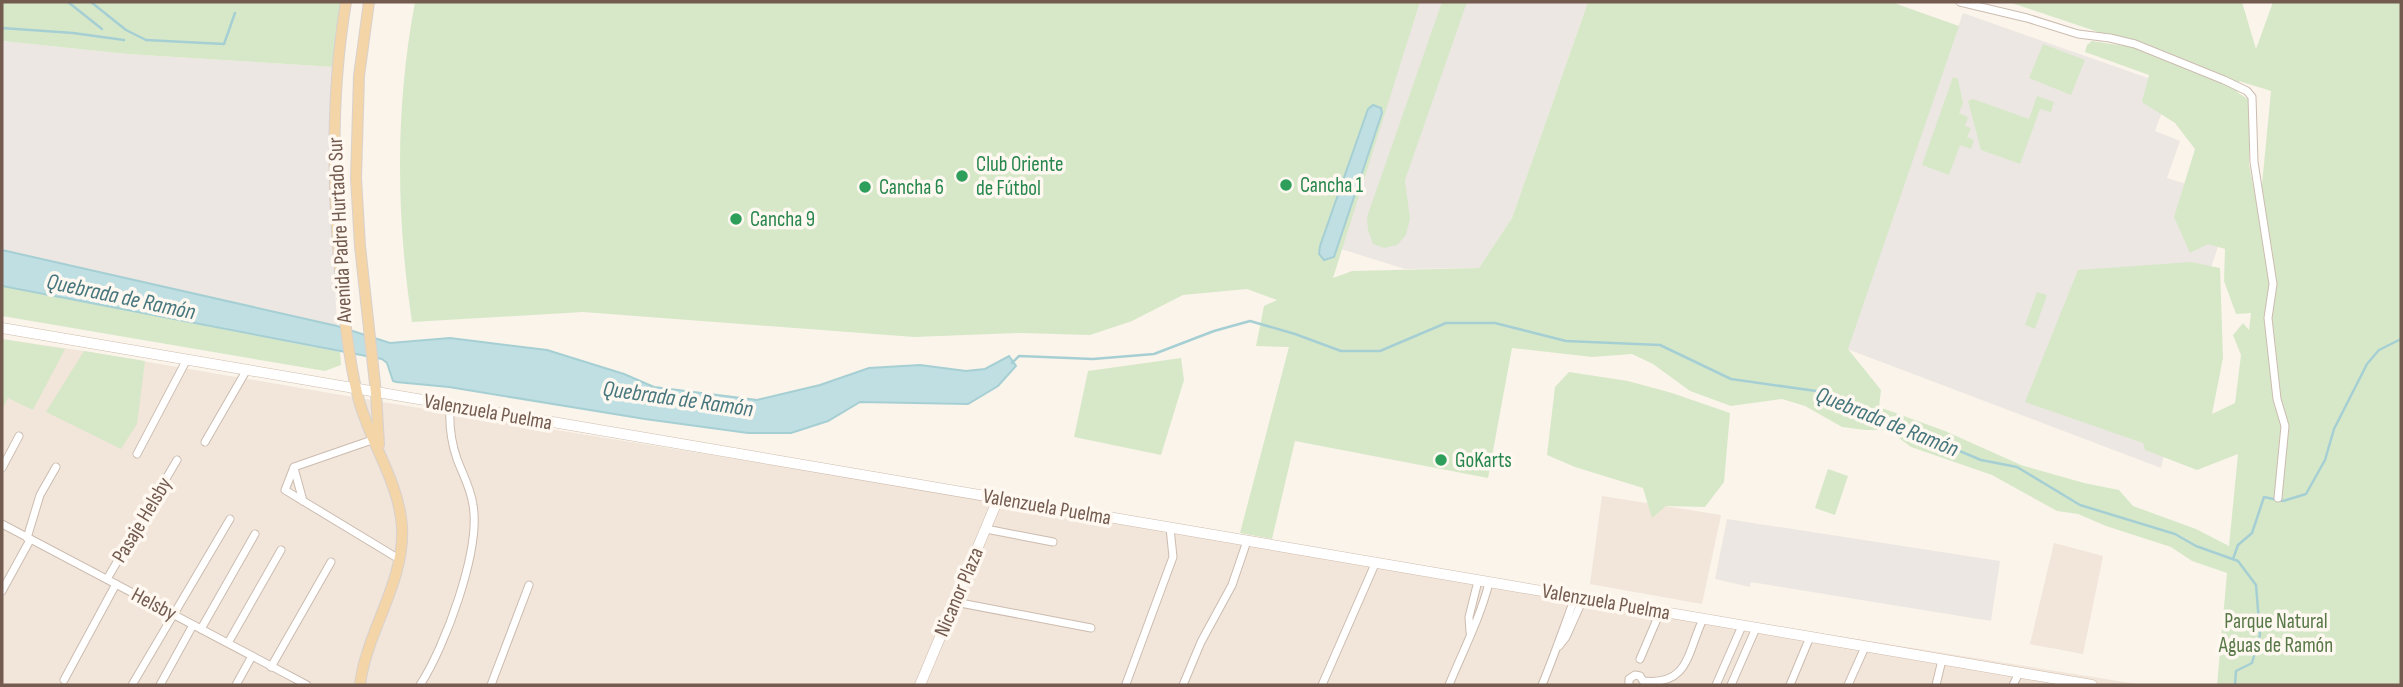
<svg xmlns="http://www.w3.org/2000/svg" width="2403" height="687" font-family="'Sofia Sans Condensed',sans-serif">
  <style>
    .residential { fill: #f2e5d9 }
    .industrial { fill: #ece7e2 }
    .green { fill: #d7e8c9; fill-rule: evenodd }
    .water { fill: #bfdfe3; stroke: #a6cfd4; stroke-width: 2 }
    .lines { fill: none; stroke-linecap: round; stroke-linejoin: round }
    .stream { stroke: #a6cfd4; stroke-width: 2.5 }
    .street-casing { stroke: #ccbcb0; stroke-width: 9 }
    .secondary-casing { stroke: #cfbcae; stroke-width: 11 }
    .primary-casing { stroke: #d8d1ce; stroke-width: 12 }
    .street { stroke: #fff; stroke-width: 7 }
    .secondary { stroke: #fff; stroke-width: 10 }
    .primary { stroke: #f3d5a8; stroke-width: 10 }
    .leisure-dot { fill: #2e9e5b; stroke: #fef8f0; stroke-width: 2.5 }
    .labels { text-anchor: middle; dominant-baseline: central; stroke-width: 7; stroke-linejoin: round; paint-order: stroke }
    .leisure-label { font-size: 21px; fill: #27864d; stroke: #fef8f0; text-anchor: start }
    .street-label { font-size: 21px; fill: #745b4f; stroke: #fef8f0 }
    .park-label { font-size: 21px; fill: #587848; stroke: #fef8f0 }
    .water-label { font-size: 23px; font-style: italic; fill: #47777e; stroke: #fef8f0 }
  </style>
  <rect width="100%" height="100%" fill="#fbf4ea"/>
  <g class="residential">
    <path d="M2,339L84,351L382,402L2143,685H2Z"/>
    <path d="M1602,496L1721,515L1702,604L1590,584Z"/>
    <path d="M2054,543L2103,556L2083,654L2030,644Z"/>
  </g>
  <g class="industrial">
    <path d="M1420,2H1588L1512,218L1479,268L1405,269L1341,249Z"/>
    <path d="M1963,13L2145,77L2172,84L2155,131L2180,141L2167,178L2234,199L2197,309L2161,468L1847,349Z"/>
    <path d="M2,41L127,54L334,67L331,206L337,326L2,250Z"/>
    <path d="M1727,519L2000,561L1991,621L1751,582L1750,587L1715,579Z"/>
  </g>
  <g class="green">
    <path d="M2,2H344L334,67L127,54L2,41Z"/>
    <path d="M415,2H1420L1333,278L1352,271L1479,268L1512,218L1588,2H1891L1959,26L1848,349L1881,390L1879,407L1945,431L2021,465L2084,483L2119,490L2133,506L2196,529L2229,546L2238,454L2197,470L2145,450L2143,443L2025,402L2078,270L2191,262L2220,268L2223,358L2212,414L2235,403L2241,355L2233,335L2243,323L2249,330L2251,313L2236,314L2224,281L2225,249L2208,244L2190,253L2174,217L2195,149L2175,123L2142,102L2149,75L2085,52L2087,45L2092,41L2125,46L2128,42L2009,2H2242L2256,49L2273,2H2401V685H2217L2227,573L2192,561L2171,547L2106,526L2078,514L2057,511L1992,475L1911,447L1888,430H1865L1842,427L1805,406L1782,399L1731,406L1690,391L1653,364L1632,354L1592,357L1512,348L1488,478L1295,441L1272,539L1240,533L1289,347L1256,346L1264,306L1277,300L1247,289L1183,295L1132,321L1090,335L1021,333L914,337L583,312L412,322C396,215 395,108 415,2ZM2239,81L2271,91L2259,216L2249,164V100L2237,92Z"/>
    <path d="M1442,2H1467L1405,180L1410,219L1406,235L1397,245L1384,248L1373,244L1368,230L1367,217Z"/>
    <path d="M2043,44L2085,60L2071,95L2029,78Z"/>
    <path d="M1953,77L1958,79L1963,103L1959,113L1968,117L1965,126L1971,128L1967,137L1974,140L1971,149L1960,145L1949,175L1922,165Z"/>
    <path d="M2037,96L2054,102L2051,112L2040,109L2020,164L1981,150L1968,101L1973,99L2029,119Z"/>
    <path d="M2,286L340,352L341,365L325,371L2,316Z"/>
    <path d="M2037,292L2047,295L2035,329L2025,325Z"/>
    <path d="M2,339L65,349L33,410L8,398L2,409Z"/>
    <path d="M84,351L145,361L137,424L121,449L46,412Z"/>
    <path d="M1181,358L1184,380L1161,455L1074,437L1088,371Z"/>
    <path d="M1569,372L1628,381L1672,393L1730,413L1724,482L1705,507L1666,506L1652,518L1643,488L1575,467L1547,455L1555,387Z"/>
    <path d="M1828,469L1848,476L1835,515L1815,508Z"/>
  </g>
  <g class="water">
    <path d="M1373,105L1381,108L1382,113L1334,257L1324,260L1319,254L1320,246L1368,109Z"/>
    <path d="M2,250L337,326L390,343L450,338L547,350L624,374L654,387L757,400L820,385L869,368L920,365L966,371L985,369L1009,356L1016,366L998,386L968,404L860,402L828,421L791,433H748L645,419L449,387L396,382L393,381L387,363L382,359L2,286Z"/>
  </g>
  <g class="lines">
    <g class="stream">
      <path d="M68,2L102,29"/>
      <path d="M91,2L126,30L146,40L224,44L235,13"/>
      <path d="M2,28L73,33L124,40"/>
      <path d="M1012,363L1019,356L1093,359L1154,354L1214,331L1250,321L1295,334L1341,351H1380L1446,323H1495L1566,341L1660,345L1731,379L1816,391L1981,460L2017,467L2080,505L2175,534L2196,546L2238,561L2256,585L2260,635L2252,663L2236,671L2235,685"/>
      <path d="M2233,559L2238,545L2252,533L2264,497L2283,501L2306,494L2325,460L2334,429L2367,364L2379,350L2401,339"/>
    </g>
    <g class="street-casing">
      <g id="street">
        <path d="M1960,2L2027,18L2078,34L2110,38L2135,44L2224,80L2247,91L2252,97L2254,162L2273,284L2268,318L2277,399L2285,426L2278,498"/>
        <path d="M372,440L294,467L285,490L399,559"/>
        <path d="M205,442L246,371"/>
        <path d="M137,454L186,361"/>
        <path d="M2,468L19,436"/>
        <path d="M294,468L303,501"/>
        <path d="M2,524L307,685"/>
        <path d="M986,529L1053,542"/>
        <path d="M27,538L40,495L56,467"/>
        <path d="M107,579L177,460"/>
        <path d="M2,591L30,540"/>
        <path d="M955,602L1091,628"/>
        <path d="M201,629L255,534"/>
        <path d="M1470,632L1469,617L1478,581"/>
        <path d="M228,643L281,550"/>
        <path d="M1559,646L1566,637L1583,599"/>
        <path d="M1640,659L1660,612"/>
        <path d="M271,667L331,562"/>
        <path d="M64,680L116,584"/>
        <path d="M1126,684L1173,557L1170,528"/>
        <path d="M132,685L230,519"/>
        <path d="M160,685L193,625"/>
        <path d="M236,685L252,656"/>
        <path d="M420,685C445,647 481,550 473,505C471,489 463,475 457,459C451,442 449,424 450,406"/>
        <path d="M491,685L529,585"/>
        <path d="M1183,685L1201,642L1232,585L1247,541"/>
        <path d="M1322,685L1375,564"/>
        <path d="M1449,685C1463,651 1480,618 1489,583"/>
        <path d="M1542,685C1554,656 1564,627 1575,597"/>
        <path d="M1629,685V679L1635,675L1640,676L1643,681C1689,686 1687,653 1703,619"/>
        <path d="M1716,685L1742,626"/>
        <path d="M1731,685L1756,628"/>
        <path d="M1790,685L1810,637"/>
        <path d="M1848,685L1865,647"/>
        <path d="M1936,685L1942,660"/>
        <path d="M2013,685L2019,673"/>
      </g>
    </g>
    <g class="secondary-casing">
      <g id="secondary">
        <path d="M2,328L2092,685"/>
        <path d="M920,685L998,499"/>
      </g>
    </g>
    <g class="primary-casing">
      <g id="primary">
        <path d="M346,2C331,91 332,181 340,271C344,313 348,356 358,397C369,441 399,481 402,527C405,583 366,632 360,685"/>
        <path d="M369,2L359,76L356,178L360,246L376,393L379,445"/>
      </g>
    </g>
    <use href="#street" class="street"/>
    <use href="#secondary" class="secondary"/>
    <use href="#primary" class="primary"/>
  </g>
  <g class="leisure-dot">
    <circle cx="962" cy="176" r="7"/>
    <circle cx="1286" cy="185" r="7"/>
    <circle cx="865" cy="187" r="7"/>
    <circle cx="736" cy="219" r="7"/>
    <circle cx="1441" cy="460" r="7"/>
  </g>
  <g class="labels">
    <g class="leisure-label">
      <text x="976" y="164">Club Oriente<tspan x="976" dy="24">de Fútbol</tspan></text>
      <text x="1300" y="185">Cancha 1</text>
      <text x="879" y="187">Cancha 6</text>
      <text x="750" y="219">Cancha 9</text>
      <text x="1455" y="460">GoKarts</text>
    </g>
    <g class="street-label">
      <text transform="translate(340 230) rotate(-93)">Avenida Padre Hurtado Sur</text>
      <text transform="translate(488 412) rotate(10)">Valenzuela Puelma</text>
      <text transform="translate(1047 507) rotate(10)">Valenzuela Puelma</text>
      <text transform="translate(142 520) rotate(-59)">Pasaje Helsby</text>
      <text transform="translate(959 592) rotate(-67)">Nicanor Plaza</text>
      <text transform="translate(1606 602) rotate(10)">Valenzuela Puelma</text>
      <text transform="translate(154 604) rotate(28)">Helsby</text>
    </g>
    <g class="park-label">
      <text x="2276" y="621">Parque Natural<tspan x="2276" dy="24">Aguas de Ramón</tspan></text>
    </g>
    <g class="water-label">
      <text transform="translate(121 297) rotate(12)">Quebrada de Ramón</text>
      <text transform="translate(678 399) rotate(8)">Quebrada de Ramón</text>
      <text transform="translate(1887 422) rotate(22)">Quebrada de Ramón</text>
    </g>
  </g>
  <rect width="2403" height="687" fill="none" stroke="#745b4f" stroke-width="7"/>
</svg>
